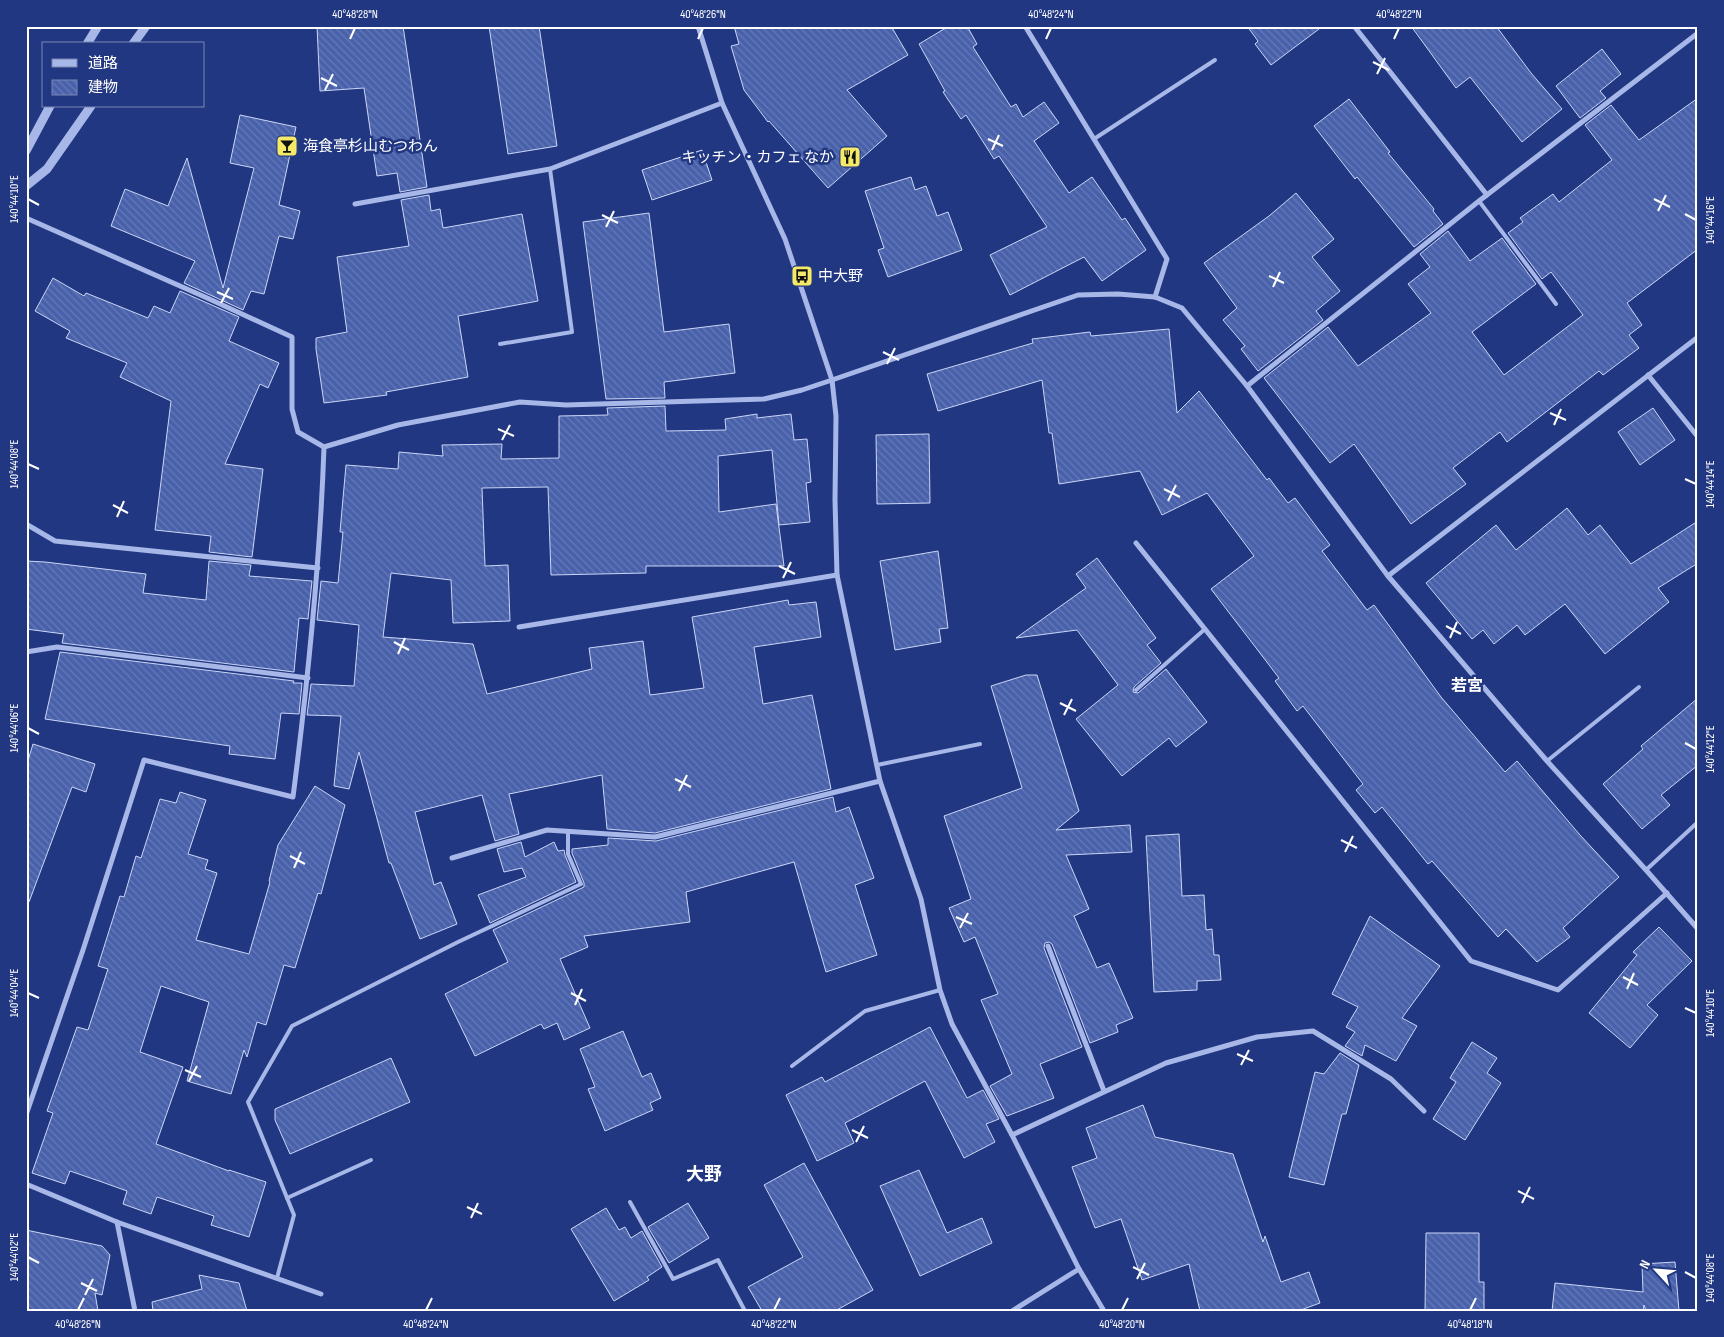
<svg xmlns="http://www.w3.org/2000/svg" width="1724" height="1337" font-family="'Sofia Sans Condensed','Noto Sans JP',sans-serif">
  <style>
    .building { fill: url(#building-back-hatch); stroke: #cbd6f6 }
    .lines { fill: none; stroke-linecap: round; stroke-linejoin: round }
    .service { stroke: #a7b7e8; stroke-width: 4 }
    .minor { stroke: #a7b7e8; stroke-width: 5 }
    .tertiary { stroke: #a7b7e8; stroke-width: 9 }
    .ticks { fill: none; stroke: #fff; stroke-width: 2 }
    .labels { text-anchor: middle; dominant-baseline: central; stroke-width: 5; stroke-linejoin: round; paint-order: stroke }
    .poi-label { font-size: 15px; fill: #fff; stroke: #213781; text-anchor: start }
    .neighbourhood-label { font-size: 16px; font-weight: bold; fill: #fff; stroke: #213781 }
    .quarter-label { font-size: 18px; font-weight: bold; fill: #fff; stroke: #213781 }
    .neatline { fill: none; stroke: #fff; stroke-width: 2 }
    .ticks-label { font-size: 12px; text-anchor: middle; fill: #fff }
  </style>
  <defs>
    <pattern id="building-back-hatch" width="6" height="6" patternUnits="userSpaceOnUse" patternTransform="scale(1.25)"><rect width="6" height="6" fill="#4961aa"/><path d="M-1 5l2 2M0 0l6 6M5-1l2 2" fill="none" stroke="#6479b7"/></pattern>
  </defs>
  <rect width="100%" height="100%" fill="#213781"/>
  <g class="building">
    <path d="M317,26H403L427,187L400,192L397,173L377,176L364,88L320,91Z"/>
    <path d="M489,26H539L557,146L508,154Z"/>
    <path d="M734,26H891L908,55L847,90L887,136L828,188L769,121L768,122L744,90L731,46L739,44Z"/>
    <path d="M949,26H967L977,44L973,47L1011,107L1016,104L1023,117L1044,102L1059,123L1034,141L1069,193L1092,177L1122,220L1125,218L1146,250L1102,281L1084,257L1010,295L990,255L1047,227L999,156L994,159L966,115L961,119L943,92L945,91L919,44Z"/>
    <path d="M1247,26H1323L1271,65L1255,44L1258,41Z"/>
    <path d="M1411,26H1496L1531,73L1562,109L1522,142L1470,77L1456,88Z"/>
    <path d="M1602,49L1621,74L1600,91L1606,98L1580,118L1556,86Z"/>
    <path d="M1698,98V249L1627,303L1642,325L1629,335L1639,348L1603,375L1599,371L1507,442L1500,432L1453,468L1466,484L1411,524L1354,444L1330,463L1264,378L1328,327L1358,366L1431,313L1408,284L1430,267L1420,254L1448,231L1470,261L1502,238L1536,284L1472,332L1504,375L1583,315L1551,272L1542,279L1508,233L1523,222L1520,218L1553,194L1559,202L1612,160L1585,125L1611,105L1639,140Z"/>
    <path d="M1349,99L1390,152L1388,153L1434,209L1433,211L1443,224L1414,247L1357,177L1355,179L1314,126Z"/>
    <path d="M240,115L296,127L279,205L300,211L293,239L279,236L264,294L251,291L243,310L184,283L195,261L111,226L125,189L168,206L187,158L223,288L254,168L230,163Z"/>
    <path d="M702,150L712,180L652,200L642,170Z"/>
    <path d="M911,177L915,190L926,186L937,216L948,212L962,250L888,277L878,250L884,248L865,191Z"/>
    <path d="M1296,193L1334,239L1312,257L1340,291L1316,311L1323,320L1258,371L1241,349L1245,346L1223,320L1237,308L1204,263L1269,216Z"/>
    <path d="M429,195L431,211L440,209L443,228L522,214L538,301L458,316L468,377L386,392L387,395L324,403L316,349V338L347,332L337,257L409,246L401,200Z"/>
    <path d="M649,213L664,332L729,324L735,373L664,382L665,398L606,399L583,222Z"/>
    <path d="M53,278L84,296L86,293L148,318L154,306L170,313L180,291L239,317L229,341L279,363L268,388L260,384L225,464L263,469L252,557L209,552L211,536L155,530L171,401L120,377L127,363L66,338L70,331L35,311Z"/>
    <path d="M1169,329L1177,413L1199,391L1267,480L1269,478L1288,503L1295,498L1330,545L1322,551L1367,610L1374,605L1441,697L1505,772L1517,761L1580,835L1619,877L1563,928L1570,937L1537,962L1506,929L1498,937L1432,861L1428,864L1382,807L1375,813L1356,790L1363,784L1303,706L1297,711L1275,681L1279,678L1211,589L1254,556L1207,493L1162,515L1140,471L1059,484L1052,433H1049L1042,380L938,411L927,374L1033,343L1032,339L1090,332L1091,336Z"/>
    <path d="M665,406L666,431L726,430L725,419L757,414V418L791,414L794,440L807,439L811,482L806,483L810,522L779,525L772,450L718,456L719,512L776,504L784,566H646V573L551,575L548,487L482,488L485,566L508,565L510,621L453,623L451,580L391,573L383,637L473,644L487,694L592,669L589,648L643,641L650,695L704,688L692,617L788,600L789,605L816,602L821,637L754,647L763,704L812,695L831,789L655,833L607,829L602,775L509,794L519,834L495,841L482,795L415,812L434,885L441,882L457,924L420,939L391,863H389L359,752L349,789L334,786L341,716L307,715L311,684L354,686L359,625L317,620L321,581L338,583L343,532H340L346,465L398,469L399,452L443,456L442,445L502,444L501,459L559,458V416L608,415L607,408Z"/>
    <path d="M1653,408L1675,440L1640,465L1618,432Z"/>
    <path d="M929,434L930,503L877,504L876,435Z"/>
    <path d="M1567,508L1588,535L1600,525L1631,564L1698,521V563L1658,588L1669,602L1605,654L1565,604L1525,635L1517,625L1494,644L1483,630L1472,639L1426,583L1496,525L1516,550Z"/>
    <path d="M938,551L948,628L939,629L941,642L895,650L880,561Z"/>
    <path d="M1097,558L1156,638L1147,645L1161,663L1134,687L1133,692L1138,693L1166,669L1207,722L1176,747L1169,738L1122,776L1076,719L1118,685L1077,630L1016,638L1086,588L1076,574Z"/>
    <path d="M26,561L45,562L146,574L143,593L206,600L209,561L251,565L249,576L312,581L308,619L299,618L294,672L62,643L64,634L26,629Z"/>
    <path d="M60,652L294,681L293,683H302L299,714L281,713L275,759L229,754L230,746L45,719Z"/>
    <path d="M1026,675H1037L1079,811L1056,830L1130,825L1132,852L1066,855L1089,909L1074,916L1097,968L1109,963L1133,1018L1116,1025L1118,1032L1090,1043L1052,944L1049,942L1045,943L1044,948L1082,1047L1040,1064L1054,1098L1007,1116L990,1086L1012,1074L981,1000L998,994L975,937L964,942L949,908L971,899L944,816L1022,788L991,686Z"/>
    <path d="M1698,698V765L1661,795L1670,805L1642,829L1603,784L1643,749L1641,746Z"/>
    <path d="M33,744L95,764L86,792L72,787L29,902H26V767Z"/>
    <path d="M315,786L345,805L321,894L318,893L295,968L284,965L266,1025L257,1022L247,1057L244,1050L231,1094L187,1081L209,1002L161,986L140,1052L183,1067L156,1144L229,1171V1170L266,1182L249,1237L211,1225L214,1216L157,1197L151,1214L123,1204L127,1191L102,1182L70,1171L65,1184L32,1173L53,1113L47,1111L77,1027L88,1030L108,969L98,966L120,896L124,897L136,856L141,858L160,799L176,803L180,792L206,800L188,854L208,860L205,869L217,873L196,940L249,954L270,882L269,881L278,845Z"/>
    <path d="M833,797L836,812L849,807L874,878L855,885L877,955L826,972L794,862L686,892L690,922L584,936L588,947L560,959L590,1028L564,1040L557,1023L544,1029L541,1024L475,1056L445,994L508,962L493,930L584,887V883L572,853V849L608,845V838L656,841Z"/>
    <path d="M1179,834L1182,896L1204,895L1206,930L1212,929L1214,955H1219L1221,980L1197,981V990L1154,992L1146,836Z"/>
    <path d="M521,842L525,857L554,842L558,851L564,850L565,855L576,882L490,923L478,895L526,877L522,868L504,872L497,849Z"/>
    <path d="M1370,916L1440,966L1402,1018L1417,1026L1396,1061L1365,1045L1362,1056L1345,1046L1355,1032L1346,1027L1358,1007L1332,994Z"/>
    <path d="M1659,927L1692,961L1647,1005L1658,1015L1630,1048L1589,1013L1637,955L1633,952Z"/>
    <path d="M930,1027L967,1098L983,1090L999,1119L986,1124L995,1142L964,1158L925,1081L845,1123L854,1143L817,1161L786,1095L822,1077L825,1082Z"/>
    <path d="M623,1031L642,1077L651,1073L661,1098L650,1103L653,1110L605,1131L588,1089L595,1087L580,1049Z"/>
    <path d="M1472,1042L1497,1058L1487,1073L1501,1083L1465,1140L1433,1119L1456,1082L1450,1078Z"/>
    <path d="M1340,1053L1359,1065L1346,1114H1342L1324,1185L1289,1177L1315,1072L1324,1074Z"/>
    <path d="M391,1058L410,1102L290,1154L275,1120V1109Z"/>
    <path d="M1143,1105L1155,1137L1233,1154L1263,1242L1265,1236L1281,1282L1309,1272L1320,1303L1298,1311H1200L1189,1264L1142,1280L1121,1219L1095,1228L1072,1167L1097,1158L1086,1128Z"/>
    <path d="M804,1163L873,1290L835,1311H762L748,1287L803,1257L764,1185Z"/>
    <path d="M919,1170L947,1233L982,1218L992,1243L920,1276L880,1186Z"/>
    <path d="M688,1203L709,1238L669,1263L648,1227Z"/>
    <path d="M606,1208L619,1230L625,1227L631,1238L642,1231L662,1267L647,1277L649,1280L614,1301L571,1229Z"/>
    <path d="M26,1230L102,1246L110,1255L102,1295L95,1293L98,1311H26Z"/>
    <path d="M1426,1233H1479V1282H1484V1311H1425Z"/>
    <path d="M1675,1262L1679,1311H1646L1644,1305L1643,1311H1552L1555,1283L1643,1292L1642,1264Z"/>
    <path d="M199,1275L239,1283L247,1311H153L152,1302L202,1289Z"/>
  </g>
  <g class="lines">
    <g class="service">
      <path d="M1094,139L1215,60"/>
      <path d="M1479,201L1556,304"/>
      <path d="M500,344L572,332L550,169"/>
      <path d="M1136,690L1205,629"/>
      <path d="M1547,761L1639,687"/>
      <path d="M877,765L980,744"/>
      <path d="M1646,870L1698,822"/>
      <path d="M792,1066L865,1011L940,990"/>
      <path d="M287,1198L371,1160"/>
      <path d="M630,1202L673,1279L718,1260L745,1311"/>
      <path d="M277,1278L294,1215L248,1102L292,1026L458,942L581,884L568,854V832"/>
    </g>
    <g class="minor">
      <path d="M698,26L722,103L785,239L832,380L836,416L835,500L837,575L880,781L921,899L940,990L952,1024L1012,1135L1079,1269L1104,1311"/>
      <path d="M1025,26L1167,259L1155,297"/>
      <path d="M1354,26L1487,195"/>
      <path d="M355,204L550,169L722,103"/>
      <path d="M26,218L205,297L292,337V409L298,432L324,447L398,425L520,402L566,405L764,399L802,390L832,380L1078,295L1118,294L1155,297L1182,308L1247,386L1388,576L1547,761L1646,870L1698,929"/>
      <path d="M1648,375L1698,437"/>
      <path d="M1247,386L1479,201L1698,33"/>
      <path d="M26,524L55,541L318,568"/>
      <path d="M1136,543L1471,961L1558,990L1667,893"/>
      <path d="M1388,576L1698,337"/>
      <path d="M519,627L837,575"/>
      <path d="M26,652L57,647L308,678"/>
      <path d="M452,858L547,830L655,837L880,781"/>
      <path d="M1048,946L1104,1091"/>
      <path d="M26,1115L83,950L144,760L293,797C308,680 320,564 324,447"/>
      <path d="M1012,1135L1166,1063L1257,1037L1313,1031L1391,1079L1424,1111"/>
      <path d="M26,1184L117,1222L321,1294"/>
      <path d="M117,1222L135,1311"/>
      <path d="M1012,1311L1079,1269"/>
    </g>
    <g class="tertiary">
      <path d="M87,44L98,26"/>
      <path d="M133,44L146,26"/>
      <path d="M26,151L50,106"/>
      <path d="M26,186L47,169L91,106"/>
    </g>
  </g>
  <path class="ticks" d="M350,39L355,28M698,39L703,28M1046,39L1051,28M1394,39L1399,28M1373,62L1389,70M1377,74L1385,58M321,78L337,86M325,90L333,74M988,139L1003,146M992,150L999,135M28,199L39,205M1654,199L1670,207M1658,211L1666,195M1685,214L1696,220M602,215L618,223M606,227L614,211M1269,276L1284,283M1273,287L1280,272M217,292L233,299M221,303L229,288M883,352L899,360M887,364L895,348M1550,413L1566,420M1554,425L1561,409M498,429L514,436M502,440L510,425M28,464L39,469M1685,479L1696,484M1164,489L1180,497M1168,501L1176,485M113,505L128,513M117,517L124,501M779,566L795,574M783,578L791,562M1446,626L1461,634M1450,638L1457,622M394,642L409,650M398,654L405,638M1060,703L1076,711M1064,715L1072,699M28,728L39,734M1685,743L1696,749M675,779L691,787M679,791L687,775M1341,840L1357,848M1345,852L1353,836M290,856L305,864M294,868L301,852M956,917L972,924M960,928L968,913M1623,977L1638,985M1627,989L1634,973M28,993L39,998M571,993L586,1001M575,1005L582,989M1685,1008L1696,1013M1237,1054L1253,1061M1241,1065L1249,1050M185,1070L201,1077M189,1081L197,1066M852,1130L868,1138M856,1142L864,1126M1518,1191L1534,1199M1522,1203L1530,1187M467,1207L482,1214M471,1218L478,1203M28,1257L39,1263M1133,1267L1149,1275M1685,1272L1696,1278M1137,1279L1145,1263M81,1283L97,1291M85,1295L93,1279M78,1310L84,1298M426,1310L432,1298M774,1310L780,1298M1122,1310L1128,1298M1470,1310L1476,1298"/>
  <defs>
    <g id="bar-square" transform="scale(1.125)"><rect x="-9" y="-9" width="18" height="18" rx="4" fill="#f5e968" stroke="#213781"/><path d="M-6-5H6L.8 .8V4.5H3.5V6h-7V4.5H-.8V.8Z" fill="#111"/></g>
    <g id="restaurant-square" transform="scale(1.125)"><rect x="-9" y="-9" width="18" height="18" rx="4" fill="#f5e968" stroke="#213781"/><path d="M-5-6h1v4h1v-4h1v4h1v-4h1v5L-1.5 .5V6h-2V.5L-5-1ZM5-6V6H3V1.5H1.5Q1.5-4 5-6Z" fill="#111"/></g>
    <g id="bus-square" transform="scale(1.125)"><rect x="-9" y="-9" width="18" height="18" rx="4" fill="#f5e968" stroke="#213781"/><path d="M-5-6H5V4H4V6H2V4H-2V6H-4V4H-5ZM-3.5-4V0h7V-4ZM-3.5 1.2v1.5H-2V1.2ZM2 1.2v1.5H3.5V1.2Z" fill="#111"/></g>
  </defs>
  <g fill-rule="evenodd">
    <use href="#bar-square" x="287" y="146"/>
    <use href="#restaurant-square" x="850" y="157"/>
    <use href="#bus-square" x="802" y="276"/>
  </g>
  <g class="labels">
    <g class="poi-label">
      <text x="303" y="146">海食亭杉山むつわん</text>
      <text x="834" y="157" text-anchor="end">キッチン・カフェ なか</text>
      <text x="818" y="276">中大野</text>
    </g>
    <g class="neighbourhood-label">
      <text x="1467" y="686">若宮</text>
    </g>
    <g class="quarter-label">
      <text x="704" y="1174">大野</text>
    </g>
  </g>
  <rect width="1724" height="1337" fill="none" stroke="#213781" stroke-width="55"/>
  <rect x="42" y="42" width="162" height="65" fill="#213781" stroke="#7a87b3"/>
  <rect x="52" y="59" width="25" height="8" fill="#a7b7e8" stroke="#7a87b3"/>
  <text x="88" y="68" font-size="15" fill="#ffffff">道路</text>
  <rect x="52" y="80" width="25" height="15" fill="url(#building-back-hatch)" stroke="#7a87b3"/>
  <text x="88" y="92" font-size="15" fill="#ffffff">建物</text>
  <g transform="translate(1656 1270) rotate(296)" stroke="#213781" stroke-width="4" paint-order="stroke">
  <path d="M0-4L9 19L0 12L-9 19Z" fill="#ffffff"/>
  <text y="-8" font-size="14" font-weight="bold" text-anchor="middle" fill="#ffffff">N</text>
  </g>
  <rect x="28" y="28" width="1668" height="1282" class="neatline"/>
  <g class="ticks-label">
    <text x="355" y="18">40°48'28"N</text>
    <text x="703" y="18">40°48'26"N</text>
    <text x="1051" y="18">40°48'24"N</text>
    <text x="1399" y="18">40°48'22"N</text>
    <text transform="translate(14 199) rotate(-90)" y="4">140°44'10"E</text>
    <text transform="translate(1710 220) rotate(-90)" y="4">140°44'16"E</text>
    <text transform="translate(14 464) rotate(-90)" y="4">140°44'08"E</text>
    <text transform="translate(1710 484) rotate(-90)" y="4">140°44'14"E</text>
    <text transform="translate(14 728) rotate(-90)" y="4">140°44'06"E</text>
    <text transform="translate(1710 749) rotate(-90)" y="4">140°44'12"E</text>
    <text transform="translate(14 993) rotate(-90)" y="4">140°44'04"E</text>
    <text transform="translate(1710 1013) rotate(-90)" y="4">140°44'10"E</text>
    <text transform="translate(14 1257) rotate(-90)" y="4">140°44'02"E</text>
    <text transform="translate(1710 1278) rotate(-90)" y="4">140°44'08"E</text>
    <text x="78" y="1328">40°48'26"N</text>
    <text x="426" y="1328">40°48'24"N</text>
    <text x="774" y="1328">40°48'22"N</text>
    <text x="1122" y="1328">40°48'20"N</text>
    <text x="1470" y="1328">40°48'18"N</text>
  </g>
</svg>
